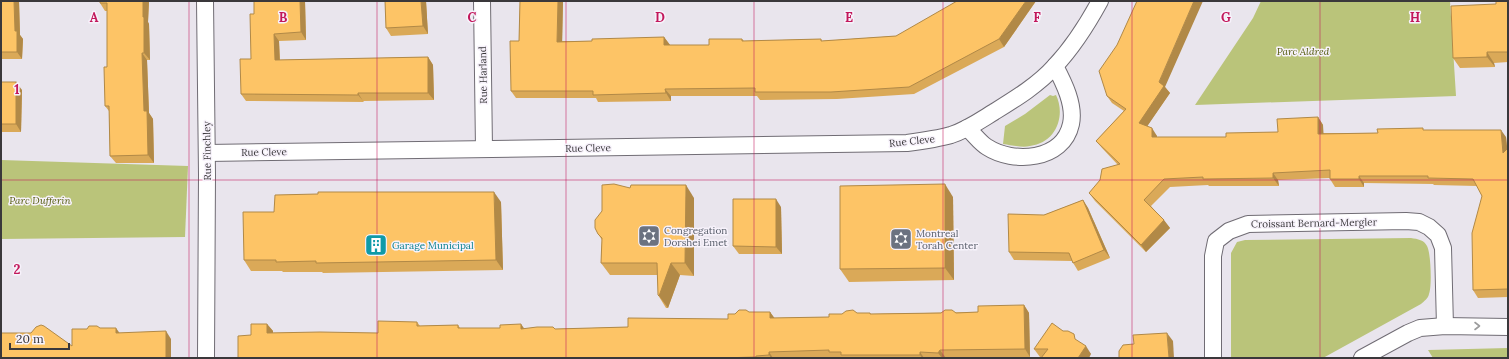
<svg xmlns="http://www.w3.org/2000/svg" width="1509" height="359" font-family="Lora,serif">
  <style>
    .green { fill: #bac47a }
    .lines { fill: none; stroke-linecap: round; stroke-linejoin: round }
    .street-casing { stroke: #706c74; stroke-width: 18 }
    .street { stroke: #fff; stroke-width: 16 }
    .wall { fill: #daa958 }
    .shaded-wall { fill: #b18947 }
    .building { fill: #fdc466; stroke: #b18947 }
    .oneway { stroke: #9c9c9d }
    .grid { fill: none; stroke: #c2185b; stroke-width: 1; stroke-opacity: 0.55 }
    .labels { text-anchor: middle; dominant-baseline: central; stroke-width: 3; stroke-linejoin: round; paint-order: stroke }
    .park-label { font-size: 10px; font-style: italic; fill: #545b0d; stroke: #f7f2fb }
    .street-label { font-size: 10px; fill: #3a383b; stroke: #f7f2fb }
    .worship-label { font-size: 10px; fill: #5b616d; stroke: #f7f2fb; text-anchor: start }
    .culture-label { font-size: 10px; fill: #0d838f; stroke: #f7f2fb; text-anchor: start }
    .grid-label { font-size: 13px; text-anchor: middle; font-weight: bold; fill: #c2185b; stroke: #f7f2fb; stroke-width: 3; stroke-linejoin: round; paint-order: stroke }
  </style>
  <rect width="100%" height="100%" fill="#e9e5ed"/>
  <g class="green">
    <path d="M1261,1H1450L1456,96L1195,105L1253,18Z"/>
    <path d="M1050,95L1053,96L1056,95C1066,116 1056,143 1030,146C1022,148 1011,145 1003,144L1005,126L1025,114Z"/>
    <path d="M1,160L188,166L185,237L1,239Z"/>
    <path d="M1411,238C1418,239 1424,240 1427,246C1431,253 1432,287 1429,294C1428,299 1424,301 1421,304L1323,358H1231V253L1237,242L1245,240Z"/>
    <path d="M1508,348V358H1433L1428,350Z"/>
  </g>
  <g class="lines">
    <g class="street-casing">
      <g id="street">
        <path d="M205,1L207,175L206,358"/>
        <path d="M482,1L484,149"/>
        <path d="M967,128C974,134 980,143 987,147C1013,164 1063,161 1071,124C1075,105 1064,83 1055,66"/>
        <path d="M207,153L907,143C922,141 937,139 951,135C967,130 981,120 994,112C1015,99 1038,85 1055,66C1072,48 1088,23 1100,1"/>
        <path d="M1213,358V256L1216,241L1229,231L1248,224L1406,221L1419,222L1429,227L1438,235L1443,248L1445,326"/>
        <path d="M1362,358L1408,333L1420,328L1445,326L1508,327"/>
      </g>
    </g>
    <use href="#street" class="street"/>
  </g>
  <g class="wall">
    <path d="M1,1H19L20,35L23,39L22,59H1Z"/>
    <path d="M100,1H149L148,22L149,24L150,60H147L149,113L153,119L154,163H116L110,156L109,111L105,106L107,67V11H105L100,3Z"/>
    <path d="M254,1H305L306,40L279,41L280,60L428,57L433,65L434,100L363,101L364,102L246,101L241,94L251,59L254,14Z"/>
    <path d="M385,1H426L428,34L391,36L386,28Z"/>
    <path d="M520,1H563L562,41H592L664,37L670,45H709L742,39L744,41L821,39L822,41L896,36L1036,1L1004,47L914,94L837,99L760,100L757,96H671V101L598,102L596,98H516L511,91L519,41Z"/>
    <path d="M1508,1V62L1494,63L1495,67L1460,68L1453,58L1496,4Z"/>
    <path d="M1,82L22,90L21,132H1Z"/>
    <path d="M1165,87L1170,93L1147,126L1157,136V137H1226L1278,132L1318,117L1323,125V133H1378L1424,130L1506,137L1507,149L1508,148V297L1478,298L1473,290L1482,196L1477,186L1434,185L1433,184L1364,183V187H1335L1330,179V178L1278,180L1279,186H1209L1208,185L1170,187L1151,206L1170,228L1146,252L1095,201L1089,193L1118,165L1102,148L1096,141L1124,111L1112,103L1107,96Z"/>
    <path d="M630,188L694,198V276L680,275L668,308H666L658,295V275H610L601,263L602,240L598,234L602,211Z"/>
    <path d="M953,197L954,280L849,282L840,269Z"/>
    <path d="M1083,200L1088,208L1110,258L1078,271L1072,261L1014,260L1009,252L1044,215Z"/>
    <path d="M501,202L503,270L323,273L322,272H283L282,271H251L244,260L274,212Z"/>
    <path d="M781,207L782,254H739L733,246Z"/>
    <path d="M1024,305L1029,313L1030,357L946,358H238L251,335L267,324L273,331V333H378L417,322L420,326L458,325L460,328L555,329L628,327L728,319L749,312H770L774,318L829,317L842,314L870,313L871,314L978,312Z"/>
    <path d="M1078,341L1091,354L1040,357L1034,349Z"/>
  </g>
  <g class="shaded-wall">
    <path d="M14,1H19L20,35L23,39L22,59L17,52L15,31Z"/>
    <path d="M143,1H149L148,22L149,24L150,60L144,53L143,17Z"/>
    <path d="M300,1H305L306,40L301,32Z"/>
    <path d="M421,1H426L428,34L423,26Z"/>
    <path d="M558,1H563L562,49L557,42Z"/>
    <path d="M1026,1H1036L1004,47L999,39Z"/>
    <path d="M1194,1H1203L1165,87L1170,93L1144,131L1139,123L1159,82Z"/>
    <path d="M274,34L279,41L280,67L275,60Z"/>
    <path d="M664,37L670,45V53L664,45Z"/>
    <path d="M1487,52L1494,63L1495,67L1487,57Z"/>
    <path d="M142,53L147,60L149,113L153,119L154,163L148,155L144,111Z"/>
    <path d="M428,57L433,65L434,100L428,93Z"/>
    <path d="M16,82L22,90L21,132L16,124Z"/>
    <path d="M665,89L671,96V101L666,93Z"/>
    <path d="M358,93L363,101L364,102L358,95Z"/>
    <path d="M1318,117L1323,125L1324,141L1318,134Z"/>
    <path d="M1152,128L1157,136V145L1152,137Z"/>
    <path d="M1501,130L1506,137L1508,155L1503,153Z"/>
    <path d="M1273,173L1278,180L1279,186L1273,178Z"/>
    <path d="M1359,176L1364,183V187L1359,179Z"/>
    <path d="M945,184L953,197L954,280L945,268Z"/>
    <path d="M686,185L694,198V276L685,263Z"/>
    <path d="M494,192L501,202L503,270L496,260Z"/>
    <path d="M776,199L781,207L782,254L776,247Z"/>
    <path d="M1083,200L1088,208L1110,258L1104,250Z"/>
    <path d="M1164,220L1170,228L1146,252L1141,245Z"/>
    <path d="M671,263L680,275L668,308L659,296Z"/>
    <path d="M1024,305L1029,313L1030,357L1025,349Z"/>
    <path d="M770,312L776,320L770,318Z"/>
    <path d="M267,324L273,331V341L267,333Z"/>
    <path d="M521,324L526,331L521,329Z"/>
    <path d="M116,328L121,335L116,333Z"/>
    <path d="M166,331L171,339V358H166Z"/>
    <path d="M1167,333L1173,341L1174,358H1169Z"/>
    <path d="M1086,346L1091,354L1089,358H1078Z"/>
    <path d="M940,350L946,358H942L938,353Z"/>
    <path d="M769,352L773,358H771L769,355Z"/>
    <path d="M920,352L924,358H922L920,355Z"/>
  </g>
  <g class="building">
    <path d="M1,1H14L15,31H17V52H1Z"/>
    <path d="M100,1H143V17H144V53H142L144,111H147L148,155L110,156L109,106H105L104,67H107V3H100Z"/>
    <path d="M254,1H300L301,32L274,34L275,60L428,57V93H358V95L241,94L240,59H251L250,14H254Z"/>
    <path d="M385,1H421L423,26L386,28Z"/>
    <path d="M520,1H558L557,42L592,41V39L664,37V45H709V39H742V41L821,39V41L896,36L957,1H1026L999,39L909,87L831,92H755V88L665,89L666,93L593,95V91H511L510,41H519Z"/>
    <path d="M1137,1H1194L1159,82L1164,86L1139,123L1152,128V137H1226V133L1278,132L1277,119L1318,117V134L1378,133L1377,129L1423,128V130H1501L1503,153L1508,148V289L1473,290L1472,233L1482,196L1473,179L1428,178V176H1359V179H1330V170L1273,173V178L1203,179V177L1164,179L1144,200L1164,220L1141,245L1089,193L1100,180L1102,169L1120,164L1096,141L1126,109L1107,96L1099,71L1117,45Z"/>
    <path d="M1496,1H1508V52H1487V57L1453,58L1451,6L1496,4Z"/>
    <rect x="1" y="82" width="15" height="42"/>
    <path d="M614,184L630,188L631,185H686L685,263H671L659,296L658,295L657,263H601L602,238L598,234L595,228V220L602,211V185Z"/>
    <path d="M945,184V268L840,269V186Z"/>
    <path d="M318,192H494L496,260L316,263V261L276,262V260H244L243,212H274L275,195L318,194Z"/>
    <path d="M733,199H776V247L733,246Z"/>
    <path d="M1083,200L1104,250L1073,263L1069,253L1009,252L1008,214L1044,215Z"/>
    <path d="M1024,305L1025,349L940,350L938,353L920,352V355H841V352H829V350L769,352V355L756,356V357L720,358H238V336L251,335V324H267V333L320,332L378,333V321L417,322V326L458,325V328H500V325L521,324V329L537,327H553L555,329L628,327V318L728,319V314H735L739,310H746L749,312H770V318L829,317V314H842L846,311L853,310L857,313H870V314L941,313L945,310H952L956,313L978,312V306Z"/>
    <path d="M1052,323L1063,331H1068L1074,334L1075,339L1086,346L1078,358H1041L1048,349H1034Z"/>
    <path d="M41,325L44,326L72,346V329H87L89,326H97L100,328H116V333L166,331V358H1V333H31L36,327Z"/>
    <path d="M1167,333L1169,358H1119V351L1123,345L1134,344L1133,335Z"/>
  </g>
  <defs><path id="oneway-chevron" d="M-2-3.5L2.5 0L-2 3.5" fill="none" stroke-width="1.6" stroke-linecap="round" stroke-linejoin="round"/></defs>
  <use class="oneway" href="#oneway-chevron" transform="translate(1477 326)"/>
  <path class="grid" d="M189,1V358M377,1V358M566,1V358M754,1V358M943,1V358M1132,1V358M1320,1V358M1,180H1508"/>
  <defs>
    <g id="synagogue-square" transform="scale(1.15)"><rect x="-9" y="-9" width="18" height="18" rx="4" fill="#6b7280" stroke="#f7f2fb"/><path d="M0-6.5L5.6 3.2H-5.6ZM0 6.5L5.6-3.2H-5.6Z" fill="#fff"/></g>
    <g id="building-square" transform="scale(1.15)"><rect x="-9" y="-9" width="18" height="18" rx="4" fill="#0f9aa8" stroke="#f7f2fb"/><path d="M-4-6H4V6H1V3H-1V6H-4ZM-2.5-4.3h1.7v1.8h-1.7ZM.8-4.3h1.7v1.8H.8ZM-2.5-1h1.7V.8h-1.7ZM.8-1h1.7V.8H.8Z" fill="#fff"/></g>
  </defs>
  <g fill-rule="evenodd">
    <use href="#synagogue-square" x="649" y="236"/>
    <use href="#synagogue-square" x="901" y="239"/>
    <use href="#building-square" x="376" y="245"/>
  </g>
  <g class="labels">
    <g class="park-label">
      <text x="1303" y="51">Parc Aldred</text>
      <text x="40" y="200">Parc Dufferin</text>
    </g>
    <g class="street-label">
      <text transform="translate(483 75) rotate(-91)">Rue Harland</text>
      <text transform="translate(912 141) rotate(-6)">Rue Cleve</text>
      <text transform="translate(588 148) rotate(-1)">Rue Cleve</text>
      <text transform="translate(207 151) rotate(-91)">Rue Finchley</text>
      <text transform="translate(264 152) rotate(-1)">Rue Cleve</text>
      <text transform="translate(1314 223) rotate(-1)">Croissant Bernard-Mergler</text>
    </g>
    <g class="worship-label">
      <text x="664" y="230">Congregation<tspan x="664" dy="12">Dorshei Emet</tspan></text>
      <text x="916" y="233">Montreal<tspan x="916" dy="12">Torah Center</tspan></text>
    </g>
    <g class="culture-label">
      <text x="392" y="245">Garage Municipal</text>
    </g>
  </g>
  <g class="grid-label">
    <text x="94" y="22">A</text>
    <text x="283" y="22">B</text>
    <text x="472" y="22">C</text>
    <text x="660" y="22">D</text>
    <text x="849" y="22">E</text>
    <text x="1037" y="22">F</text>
    <text x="1226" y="22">G</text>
    <text x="1415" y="22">H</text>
    <text x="17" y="94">1</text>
    <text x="17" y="274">2</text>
  </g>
  <rect width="1509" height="359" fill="none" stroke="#3a383b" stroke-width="4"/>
  <path d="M10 343v6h59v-6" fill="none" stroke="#3a383b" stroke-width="2"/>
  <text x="16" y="343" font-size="12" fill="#3a383b" stroke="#f7f2fb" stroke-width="3" paint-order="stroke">20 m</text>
</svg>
